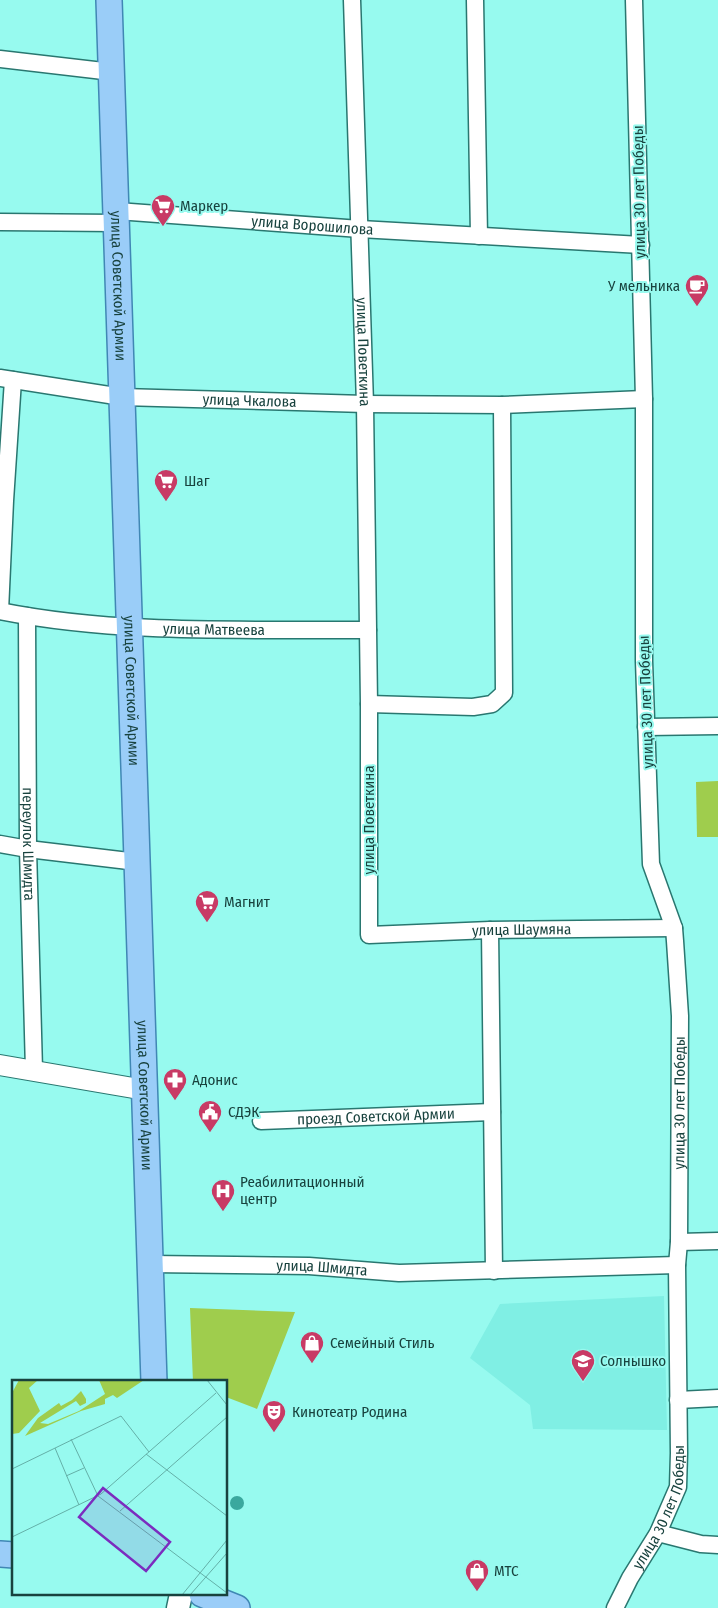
<svg xmlns="http://www.w3.org/2000/svg" width="718" height="1608" font-family="'Fira Sans Condensed',sans-serif">
  <style>
    .built { fill: #80efe4 }
    .green { fill: #9fcd4d }
    .water { fill: #3aa89e }
    .lines { fill: none; stroke-linecap: round; stroke-linejoin: round }
    .minor-casing { stroke: #297770; stroke-width: 19 }
    .tertiary-casing { stroke: #297770; stroke-width: 22 }
    .secondary-casing { stroke: #297770; stroke-width: 25 }
    .primary-casing { stroke: #4087b4; stroke-width: 28 }
    .minor { stroke: #fff; stroke-width: 16 }
    .tertiary { stroke: #fff; stroke-width: 20 }
    .secondary { stroke: #fff; stroke-width: 22 }
    .primary { stroke: #9acdf8; stroke-width: 25 }
    .labels { text-anchor: middle; dominant-baseline: central; stroke-width: 4; stroke-linejoin: round; paint-order: stroke }
    .street-label { font-size: 15px; fill: #18423e; stroke: #97faef }
    .poi-label { font-size: 15px; fill: #18423e; stroke: #97faef; text-anchor: start }
    .inset-road { fill: none; stroke: #64b0a8; stroke-width: 1 }
    .view { fill: #7b2cbf; fill-opacity: 0.15; stroke: #7b2cbf; stroke-width: 2.5 }
    .inset-edge { fill: none; stroke: #18423e; stroke-width: 2.5 }
  </style>
  <rect width="100%" height="100%" fill="#97faef"/>
  <path class="built" d="M664,1296L667,1430L533,1429L530,1405L470,1358L500,1304Z"/>
  <g class="green">
    <path d="M718,781V837H697L696,782Z"/>
    <path d="M190,1308L295,1312L257,1409L226,1397V1382H193Z"/>
  </g>
  <circle class="water" cx="237" cy="1503" r="7"/>
  <g class="lines">
    <g class="minor-casing">
      <g id="minor">
        <path id="s1" d="M352,0L365,404L369,704V935L490,930L674,928"/>
        <path d="M475,0L479,236"/>
        <path d="M0,59L112,72"/>
        <path id="s2" d="M117,211L360,229L641,245"/>
        <path d="M0,222L117,223"/>
        <path id="s3" d="M0,378L122,397L365,404L502,405L644,399"/>
        <path id="s4" d="M0,611C121,635 245,629 368,630"/>
        <path d="M0,611L5,501L13,380"/>
        <path id="s5" d="M27,616L28,849L34,1070"/>
        <path d="M369,704L473,707L492,704L504,693L502,405"/>
        <path d="M646,727L718,726"/>
        <path d="M0,844L28,849L137,862"/>
        <path d="M490,930L494,1271"/>
        <path id="s6" d="M261,1121L492,1112"/>
        <path d="M679,1242L718,1241"/>
        <path id="s7" d="M150,1264L309,1266L399,1273L677,1265"/>
        <path d="M678,1400L718,1398"/>
        <path d="M658,1533L701,1544L718,1545"/>
        <path id="s8" d="M615,1608L630,1578L658,1533L678,1487L679,1453L677,1265L679,1242L680,1016L675,941L674,928L651,864L644,661V399L634,0"/>
      </g>
    </g>
    <g class="tertiary-casing">
      <path id="tertiary" d="M0,1065L145,1090"/>
    </g>
    <g class="secondary-casing">
      <path id="secondary" d="M178,1608L181,1594"/>
    </g>
    <g class="primary-casing">
      <g id="primary">
        <path id="s9" d="M109,0L154,1382"/>
        <path d="M0,1554L14,1555"/>
        <path d="M202,1594L237,1608"/>
      </g>
    </g>
    <use href="#minor" class="minor"/>
    <use href="#tertiary" class="tertiary"/>
    <use href="#secondary" class="secondary"/>
    <use href="#primary" class="primary"/>
  </g>
  <defs>
    <g id="supermarket-pin" transform="scale(1.25)"><path d="M0 17L-7.5 6A9.5 9.5 0 1 1 7.5 6Z" fill="#c83a65" stroke="#97faef"/><path d="M-6-5.5h2.5l.6 2H6L4.5 2H-2.5L-4.4-4H-6ZM-1.5 3.2a1.3 1.3 0 1 0 .1 0ZM3 3.2a1.3 1.3 0 1 0 .1 0Z" fill="#fff"/></g>
    <g id="cafe-pin" transform="scale(1.25)"><path d="M0 17L-7.5 6A9.5 9.5 0 1 1 7.5 6Z" fill="#c83a65" stroke="#97faef"/><path d="M-5.5-4.5H6V0H3Q3 3.5 0 3.5H-2.5Q-5.5 3.5-5.5 0ZM3-3.2v2h1.7v-2ZM-6 4.5H4V6H-6Z" fill="#fff"/></g>
    <g id="pharmacy-pin" transform="scale(1.25)"><path d="M0 17L-7.5 6A9.5 9.5 0 1 1 7.5 6Z" fill="#c83a65" stroke="#97faef"/><path d="M-2-6h4v4h4v4h-4v4h-4v-4h-4v-4h4Z" fill="#fff"/></g>
    <g id="civic-pin" transform="scale(1.25)"><path d="M0 17L-7.5 6A9.5 9.5 0 1 1 7.5 6Z" fill="#c83a65" stroke="#97faef"/><path d="M-.6-6.5H3V-4.5H.6V-3L4-1V1h2V6H-6V1h2V-1L-.6-3ZM-1.2 2.5V6h2.4V2.5Z" fill="#fff"/></g>
    <g id="hospital-pin" transform="scale(1.25)"><path d="M0 17L-7.5 6A9.5 9.5 0 1 1 7.5 6Z" fill="#c83a65" stroke="#97faef"/><path d="M-5-5h3v3.5h4V-5h3V5h-3V1.5h-4V5h-3Z" fill="#fff"/></g>
    <g id="shop-pin" transform="scale(1.25)"><path d="M0 17L-7.5 6A9.5 9.5 0 1 1 7.5 6Z" fill="#c83a65" stroke="#97faef"/><path d="M-5-2.5h2.3a2.7 3.5 0 0 1 5.4 0H5L5.5 6h-11ZM-1.5-2.5h3a1.5 2.3 0 0 0-3 0Z" fill="#fff"/></g>
    <g id="school-pin" transform="scale(1.25)"><path d="M0 17L-7.5 6A9.5 9.5 0 1 1 7.5 6Z" fill="#c83a65" stroke="#97faef"/><path d="M0-5L7-2L0 1L-7-2ZM-4 1L0 2.5L4 1V4Q0 6-4 4Z" fill="#fff"/></g>
    <g id="theatre-pin" transform="scale(1.25)"><path d="M0 17L-7.5 6A9.5 9.5 0 1 1 7.5 6Z" fill="#c83a65" stroke="#97faef"/><path d="M-5-5.5Q0-4 5-5.5V0Q5 5 0 6Q-5 5-5 0ZM-3.3-2.5H-1v1.5H-3.3ZM1-2.5H3.3v1.5H1ZM-2.8 1Q0 5.5 2.8 1Z" fill="#fff"/></g>
  </defs>
  <g fill-rule="evenodd">
    <use href="#supermarket-pin" x="163" y="206"/>
    <use href="#cafe-pin" x="697" y="286"/>
    <use href="#supermarket-pin" x="166" y="481"/>
    <use href="#supermarket-pin" x="207" y="902"/>
    <use href="#pharmacy-pin" x="175" y="1080"/>
    <use href="#civic-pin" x="210" y="1112"/>
    <use href="#hospital-pin" x="223" y="1191"/>
    <use href="#shop-pin" x="312" y="1343"/>
    <use href="#school-pin" x="583" y="1361"/>
    <use href="#theatre-pin" x="274" y="1412"/>
    <use href="#shop-pin" x="477" y="1571"/>
  </g>
  <g class="labels">
    <g class="street-label">
      <text transform="translate(639 192) rotate(-91)">улица 30 лет Победы</text>
      <text stroke="none"><textPath href="#s2" startOffset="196">улица Ворошилова</textPath></text>
      <text stroke="none"><textPath href="#s9" startOffset="286">улица Советской Армии</textPath></text>
      <text stroke="none"><textPath href="#s1" startOffset="352">улица Поветкина</textPath></text>
      <text stroke="none"><textPath href="#s3" startOffset="251">улица Чкалова</textPath></text>
      <text stroke="none"><textPath href="#s4" startOffset="215">улица Матвеева</textPath></text>
      <text stroke="none"><textPath href="#s9" startOffset="691">улица Советской Армии</textPath></text>
      <text transform="translate(646 702) rotate(-92)">улица 30 лет Победы</text>
      <text transform="translate(369 820) rotate(-90)">улица Поветкина</text>
      <text stroke="none"><textPath href="#s5" startOffset="228">переулок Шмидта</textPath></text>
      <text stroke="none"><textPath href="#s1" startOffset="1088">улица Шаумяна</textPath></text>
      <text stroke="none"><textPath href="#s9" startOffset="1096">улица Советской Армии</textPath></text>
      <text stroke="none"><textPath href="#s8" startOffset="521">улица 30 лет Победы</textPath></text>
      <text stroke="none"><textPath href="#s6" startOffset="115">проезд Советской Армии</textPath></text>
      <text stroke="none"><textPath href="#s7" startOffset="172">улица Шмидта</textPath></text>
      <text stroke="none"><textPath href="#s8" startOffset="112">улица 30 лет Победы</textPath></text>
    </g>
    <g class="poi-label">
      <text x="180" y="206">Маркер</text>
      <text x="680" y="286" text-anchor="end">У мельника</text>
      <text x="184" y="481">Шаг</text>
      <text x="224" y="902">Магнит</text>
      <text x="192" y="1080">Адонис</text>
      <text x="228" y="1112">СДЭК</text>
      <text x="240" y="1182">Реабилитационный<tspan x="240" dy="17">центр</tspan></text>
      <text x="330" y="1343">Семейный Стиль</text>
      <text x="600" y="1361">Солнышко</text>
      <text x="292" y="1412">Кинотеатр Родина</text>
      <text x="494" y="1571">МТС</text>
    </g>
  </g>
  <g transform="translate(12 1380)">
    <rect width="215" height="215" fill="#97faef"/>
    <path d="M7,0H26L17,8L28,31L7,53L0,54V13ZM87,0H132L105,18L101,15L93,19V24L69,31L13,56L26,38L47,23L49,26L60,20L69,11L74,19V23L68,26L64,21L28,43L36,44L67,31L93,14Z" fill="#9fcd4d"/>
    <path class="inset-road" d="M195,0L215,25M59,59L86,116L215,213M43,68L67,125M134,74L215,136M0,89L109,36L137,72M54,96L72,88M108,131L215,37M0,157L89,114L204,13M170,215L215,160M178,215L215,173"/>
    <path class="view" d="M91,108L158,162L134,191L67,137Z"/>
    <rect width="215" height="215" class="inset-edge"/>
  </g>
</svg>
